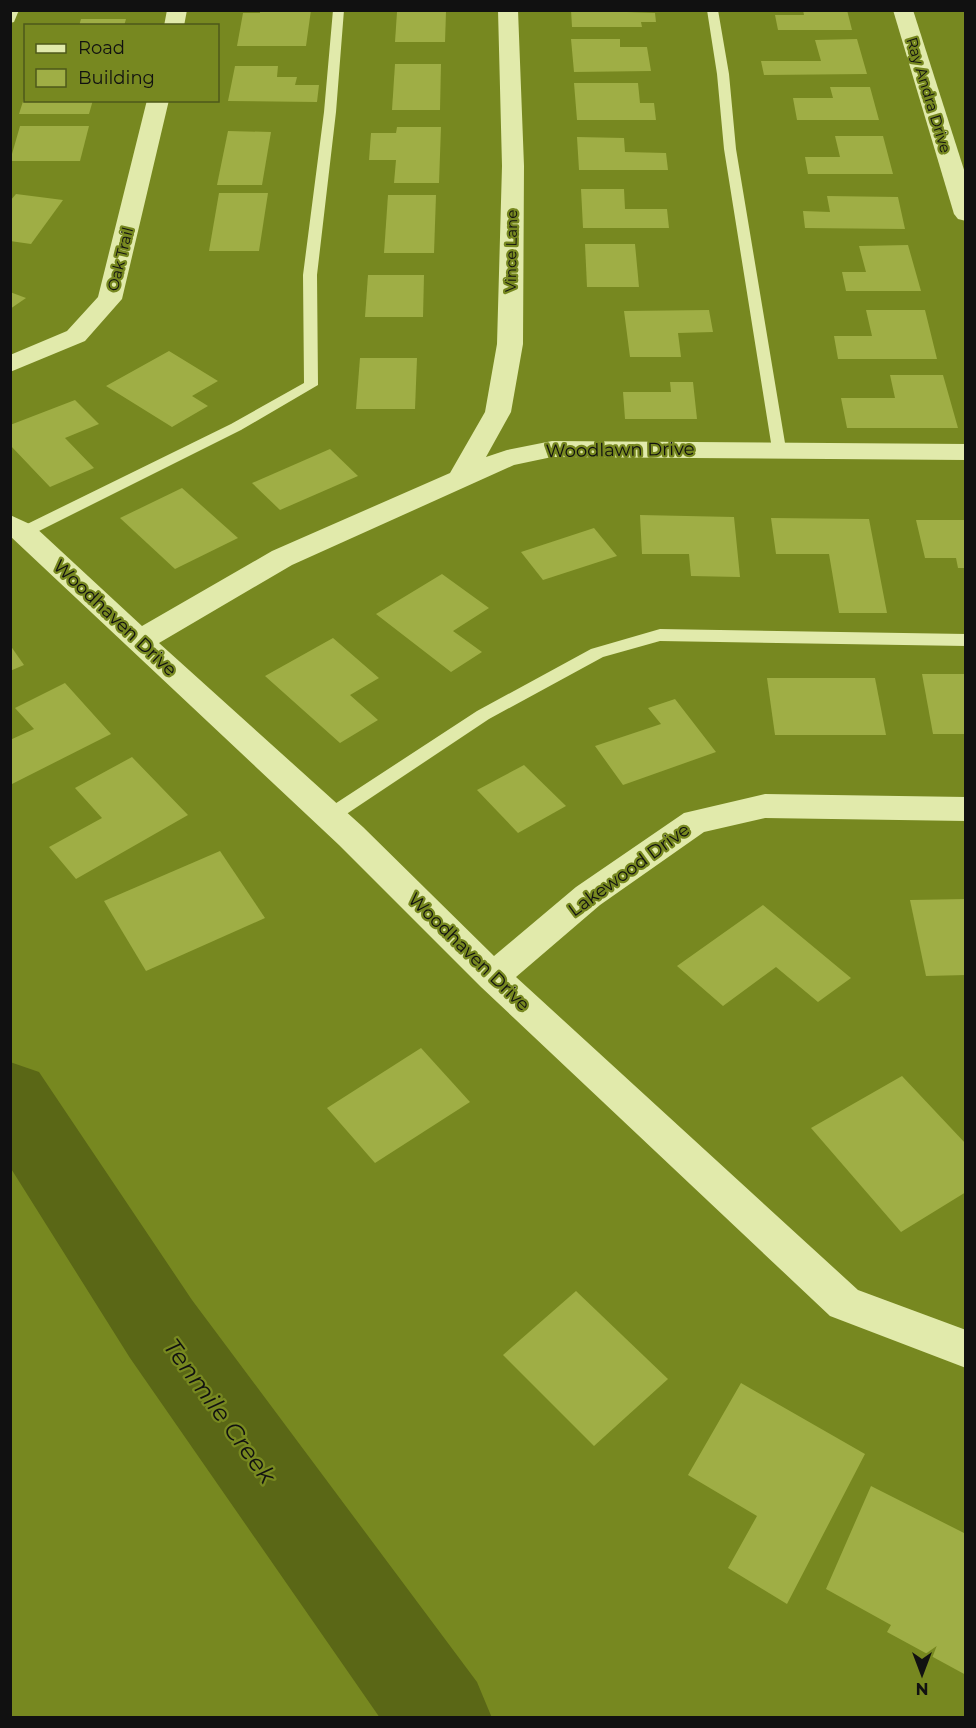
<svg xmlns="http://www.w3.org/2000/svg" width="976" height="1728" font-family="Montserrat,sans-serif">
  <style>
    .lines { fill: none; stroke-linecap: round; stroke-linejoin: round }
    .river { fill: #5a6716; fill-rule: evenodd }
    .building { fill: #9fae45 }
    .lane { fill: #e1eaab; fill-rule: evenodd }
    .street { fill: #e1eaab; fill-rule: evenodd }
    .labels { text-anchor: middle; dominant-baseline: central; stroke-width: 4.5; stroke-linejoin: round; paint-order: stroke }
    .far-street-label { font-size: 15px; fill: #111; stroke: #778820 }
    .street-label { font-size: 18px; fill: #111; stroke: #778820 }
    .near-water-label { font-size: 24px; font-style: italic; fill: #111; stroke: #778820 }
  </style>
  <rect width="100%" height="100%" fill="#778820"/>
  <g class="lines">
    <path class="river" d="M10,1062L39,1072L192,1300L477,1682L492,1718H380L130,1358L10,1167Z"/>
  </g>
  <g class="building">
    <path d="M260,10H311L306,46H237L243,13H260Z"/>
    <path d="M571,10L655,13L656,22H641L642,27H572Z"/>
    <path d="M803,10H847L852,30H778L775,15H804Z"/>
    <path d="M397,12H446L445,42H395Z"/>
    <path d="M81,19H126L124,26H79Z"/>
    <path d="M571,39H620V47H647L651,71L574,72Z"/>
    <path d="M857,39L867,74L764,75L761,61H821L815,40Z"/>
    <path d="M395,64H441L440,110H392Z"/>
    <path d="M235,66H278L277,77H297L295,85H319L317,102L228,101Z"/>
    <path d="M574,83H638L640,103H654L656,120H577Z"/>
    <path d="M830,87H870L879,120H797L793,98H833Z"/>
    <path d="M25,95L26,100H93L89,114H19Z"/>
    <path d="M20,126H89L80,161H10Z"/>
    <path d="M397,127H441L439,183H394L396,160H369L371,133H396Z"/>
    <path d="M228,131L271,132L262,185H217Z"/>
    <path d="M835,136H883L893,174H808L805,157H840Z"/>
    <path d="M577,137L624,138L625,152L666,153L668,170H579Z"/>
    <path d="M581,189H624L625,209H667L669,228H583Z"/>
    <path d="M219,193H268L259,251H209Z"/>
    <path d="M16,194L63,200L31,244L10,241V201Z"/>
    <path d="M388,195H436L434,253H384Z"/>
    <path d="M827,196L898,197L905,229L805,228L803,211L830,212Z"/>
    <path d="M585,244H635L639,287H587Z"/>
    <path d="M908,245L921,291H846L842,272H866L859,246Z"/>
    <path d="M368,275H424L423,317H365Z"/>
    <path d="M10,292L26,298L10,309Z"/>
    <path d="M709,310L713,332L678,333L681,357H630L624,311Z"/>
    <path d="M866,310H925L937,359H838L834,336H872Z"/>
    <path d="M169,351L218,381L192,396L208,406L172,427L106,386Z"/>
    <path d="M360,358H417L415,409H356Z"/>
    <path d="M890,375H943L958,428H847L841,398H895Z"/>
    <path d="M670,382H693L697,419H625L623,392H671Z"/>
    <path d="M75,400L99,424L65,438L94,468L50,487L10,445V425Z"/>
    <path d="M330,449L358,476L280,510L252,483Z"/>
    <path d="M182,488L238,538L175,569L120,518Z"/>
    <path d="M640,515L734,517L740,577L691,576L689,554H642Z"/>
    <path d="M771,518L869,519L887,613H839L829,554H776Z"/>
    <path d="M916,520H966V568H958L956,558H925Z"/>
    <path d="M594,528L617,556L543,580L521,552Z"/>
    <path d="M442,574L489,608L453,631L482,652L451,672L376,614Z"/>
    <path d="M333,638L379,678L350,695L378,720L340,743L265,676Z"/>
    <path d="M10,645L24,665L10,671Z"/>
    <path d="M922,674H966V734H933Z"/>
    <path d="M767,678H875L886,735H775Z"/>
    <path d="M65,683L111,734L10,785V740L34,729L15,708Z"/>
    <path d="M675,699L716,752L623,785L595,746L661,724L648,708Z"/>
    <path d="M132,757L188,815L76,879L49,847L102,818L75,788Z"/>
    <path d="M524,765L566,806L518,833L477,790Z"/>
    <path d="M220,851L265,918L146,971L104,901Z"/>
    <path d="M966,899V975L926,976L910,900Z"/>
    <path d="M763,905L851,978L818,1002L776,967L723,1006L677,966Z"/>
    <path d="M421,1048L470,1102L375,1163L327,1108Z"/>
    <path d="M902,1076L966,1144V1192L901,1232L811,1128Z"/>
    <path d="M576,1291L668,1379L594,1446L503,1355Z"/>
    <path d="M741,1383L865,1454L787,1604L728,1568L757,1516L688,1475Z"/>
    <path d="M871,1486L966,1534V1675L887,1632L891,1625L826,1589Z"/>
  </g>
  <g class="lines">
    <g class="lane">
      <path d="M10,10H19L14,22L10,23Z"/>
      <path d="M333,10H344L336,112L317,275L318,385L241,430L29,536H19L16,532L19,528L231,424L304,383L303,275L324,112Z"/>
      <path d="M707,10H718L729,74L736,149L786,449L779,454L772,449L724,149L717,74Z"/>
      <path d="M660,629L966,634V646L660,641L603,657L489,719L336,821L330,823L324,821L321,816L324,811L477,711L591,649Z"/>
    </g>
    <g class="street">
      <path d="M167,10H187L184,26H164Z"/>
      <path d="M498,10H518L524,166L523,344L511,412L486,457L507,450L552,441L966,444V460L552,457L514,465L292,565L159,643L363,827L494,956L576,887L684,813L765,794L966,797V821L765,818L704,832L600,905L516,977L858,1290L966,1330V1368L830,1316L481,987L339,845L10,536V515L34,526L142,626L272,551L450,473L485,412L497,344L502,166Z"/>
      <path d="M893,10H913L966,176V221L958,219L954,214Z"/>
      <path d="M147,100H169L122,299L85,341L10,372V355L67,331L98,297Z"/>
    </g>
  </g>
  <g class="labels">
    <g class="far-street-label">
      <text transform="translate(929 95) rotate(73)">Ray Andra Drive</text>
      <text transform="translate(511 251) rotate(-89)">Vince Lane</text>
      <text transform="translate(120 259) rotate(-76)">Oak Trail</text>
    </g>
    <g class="street-label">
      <text transform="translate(620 450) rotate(-1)">Woodlawn Drive</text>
      <text transform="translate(115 618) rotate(43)">Woodhaven Drive</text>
      <text transform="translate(629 870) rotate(-36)">Lakewood Drive</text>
      <text transform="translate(469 952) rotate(44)">Woodhaven Drive</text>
    </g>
    <g class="near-water-label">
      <text transform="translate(220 1411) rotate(54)">Tenmile Creek</text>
    </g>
  </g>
  <rect width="976" height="1728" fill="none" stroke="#111111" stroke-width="24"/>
  <rect x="24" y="24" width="195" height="78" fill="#778820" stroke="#4e581a" stroke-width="1.5"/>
  <rect x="36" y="44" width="30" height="9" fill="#e1eaab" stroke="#4e581a" stroke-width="1.5"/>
  <text x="78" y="54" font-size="18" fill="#111111">Road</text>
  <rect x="36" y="69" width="30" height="18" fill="#9fae45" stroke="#4e581a" stroke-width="1.5"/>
  <text x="78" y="84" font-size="18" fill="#111111">Building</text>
  <g transform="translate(922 1674) rotate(180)" stroke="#778820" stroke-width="4.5" paint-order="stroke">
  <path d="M0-4.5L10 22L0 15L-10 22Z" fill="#111111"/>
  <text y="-9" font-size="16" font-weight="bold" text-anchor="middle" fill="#111111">N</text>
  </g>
</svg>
